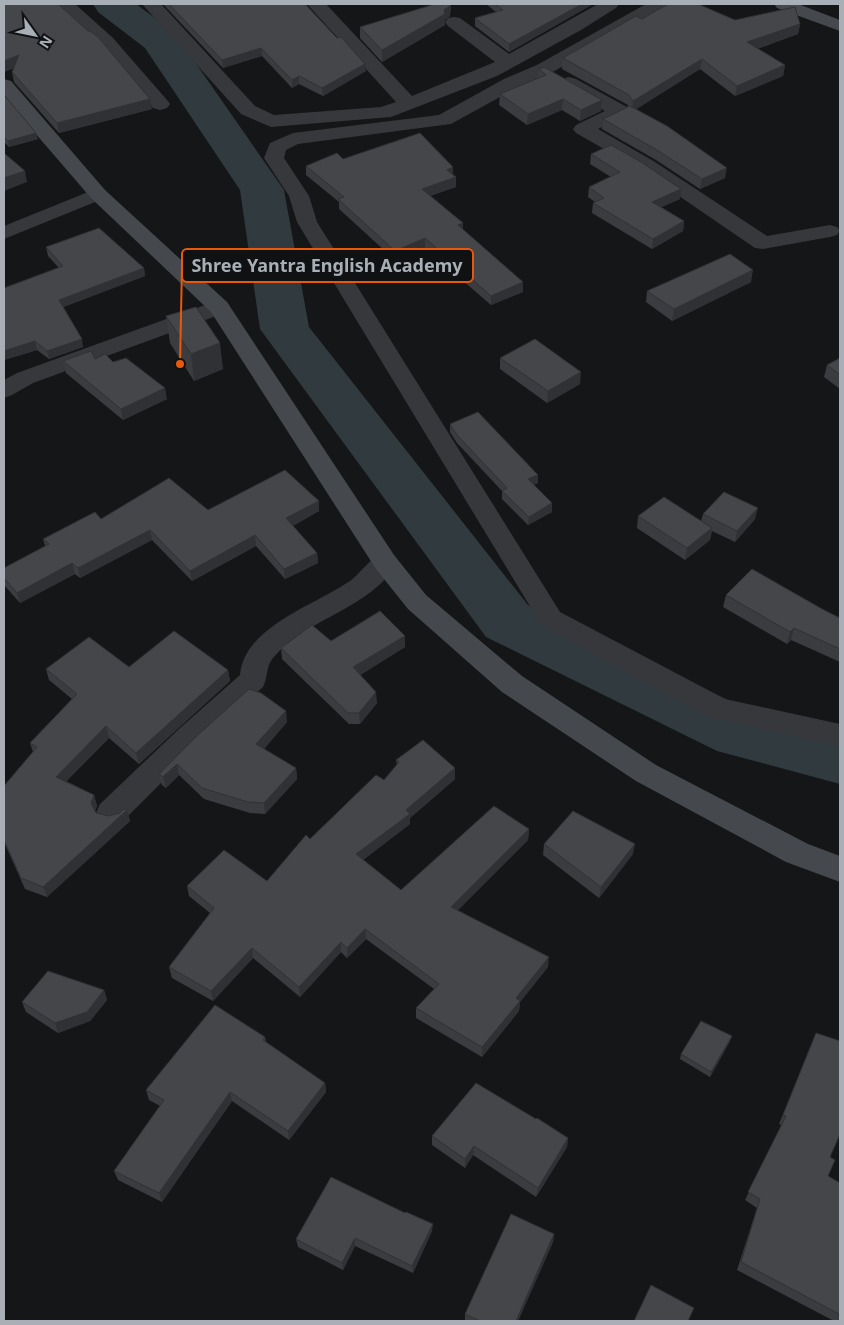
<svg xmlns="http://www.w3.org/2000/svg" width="844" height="1325" font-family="'Noto Sans',sans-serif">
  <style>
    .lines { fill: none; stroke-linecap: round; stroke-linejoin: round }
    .river { fill: #303a3f; fill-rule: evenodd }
    .street { fill: #37383c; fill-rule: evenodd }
    .secondary { fill: #45484c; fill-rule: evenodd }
    .wall { fill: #3b3c40 }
    .shaded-wall { fill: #303134 }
    .building { fill: #45464a; stroke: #303134 }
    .leader { fill: none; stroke: #e8590c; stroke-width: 2 }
    .callout-dot { fill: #e8590c; stroke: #101112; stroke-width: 2 }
    .callout { fill: #101112; stroke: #e8590c; stroke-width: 2 }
    .callout-label { font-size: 18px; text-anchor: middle; font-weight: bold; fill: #a8afb6 }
  </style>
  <rect width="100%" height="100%" fill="#151617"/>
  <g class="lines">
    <path class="river" d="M93,4H136L174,32L284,190L309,327L528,605L753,712L840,734V784L717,751L486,637L260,329L240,190L145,48L98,12Z"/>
    <g class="street">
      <path d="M56,4H75L113,38L167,100L170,104L167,108L160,110L153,108L101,46Z"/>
      <path d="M142,4H161L255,106L274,115L381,107L396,102L307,4H326L412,96L495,62L448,26L445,22L448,18L454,17L460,18L509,54L598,4H619L616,8L581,30L497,76L391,117L271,127L241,114Z"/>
      <path d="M646,4H667L664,8L551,73L518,87L451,124L298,144L286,150L284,158L309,196L317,222L560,612L725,699L840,724V746L709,717L542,626L297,222L289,196L264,158L270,143L293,133L439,115L504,79L537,65Z"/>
      <path d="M569,77L576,79L627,107L630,111L627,115L598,129L655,162L767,236L830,225L837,227L840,231L837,235L830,237L763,249L755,248L641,170L576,133L573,129L576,125L605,111L562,87L560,83L562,79Z"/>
      <path d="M98,188L105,190L108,194L105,198L4,239V226Z"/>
      <path d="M219,300L227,302L230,307L227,312L33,383L12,395L4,398V380L17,373Z"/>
      <path d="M385,553L394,555L398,562C370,610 307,617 273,658C266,666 268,677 263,687L200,744L122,822L111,825L100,822L96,813L100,804L180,728L240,675C244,627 315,605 350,581C362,572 370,557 385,553Z"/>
    </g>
    <g class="secondary">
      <path d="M774,4H798L840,20V31L777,8Z"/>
      <path d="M4,79L11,81L105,190L227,302L394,555L426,595L522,676L656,765L808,844L840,856V882L786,862L636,781L502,692L408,609L376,569L211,312L91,198L4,97Z"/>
    </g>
  </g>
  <g class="wall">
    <path d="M4,4L152,109L59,133L14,82L12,72L14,68L4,72Z"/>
    <path d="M163,4H305L366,71L323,96L299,84L292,88L262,56L223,68Z"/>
    <path d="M486,4H593L509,52L475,26V18L496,12Z"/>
    <path d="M451,5L450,16L445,20V25L382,62L360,38V27Z"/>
    <path d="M735,20L800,24L798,34L757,49L785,65L783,76L735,96L700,69L636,109L725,178L700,189L656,160L602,129L603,119L628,106V105L562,69L563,58Z"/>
    <path d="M539,69L602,100L601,111L580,121L562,110L527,125L499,105L500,94L538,78Z"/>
    <path d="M4,99L38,139L9,147L4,142Z"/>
    <path d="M591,154L680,199L661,207L684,221L683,231L652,249L592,213L593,203L595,202L588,197L589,187L611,177L590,164Z"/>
    <path d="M343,159L453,175L456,177V187L430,196L463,223V230L523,292L491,305L425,248L395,260L339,209V202L306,175V166Z"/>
    <path d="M46,247L144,268L145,276L63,307L83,347L49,359L37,350L4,360L59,268L48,256Z"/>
    <path d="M751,282L672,321L646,302L647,291Z"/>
    <path d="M166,316L223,369L194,381L170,343Z"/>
    <path d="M500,358L580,384L547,403L500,369Z"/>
    <path d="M840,358V389L824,377L827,365Z"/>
    <path d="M95,359L113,362L167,399L123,420L66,373L63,361Z"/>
    <path d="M450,424L538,483L533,485L552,503V512L528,525L502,499V491L457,443L450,432Z"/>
    <path d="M319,501V511L293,526L317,553L318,563L285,579L256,546L192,581L152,540L80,578L75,574L20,603L4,585V578L45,546L43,539L101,519Z"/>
    <path d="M703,514L755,519L735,542L712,531L710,540L685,560L637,528L638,516L701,521Z"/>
    <path d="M726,595L840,618V662L791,640L787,644L723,607Z"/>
    <path d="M331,641L405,647L360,675L377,703L360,724H349L282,659L281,648Z"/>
    <path d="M129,667L228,670L230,681L139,764L109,738L66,781L94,795L97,806L95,811L96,813L109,816L127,810L130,821L47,897L25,889L4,842V786L33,752L30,743L72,699L49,680L46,669Z"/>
    <path d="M287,722L264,749L296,768L297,779L265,814L250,813L204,799L179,775L166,788L162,785L159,774L199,734Z"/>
    <path d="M396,760L455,779L410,818V824L363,860L401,890L529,829L528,840L457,911L548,967L520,1002L519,1011L482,1057L416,1018V1008L434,989L366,939L347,958L341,952L300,997L253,958L213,1001L172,978L169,967L210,913L189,896L187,886L267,881L310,839L384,780L397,765Z"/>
    <path d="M544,844L633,854L599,898L543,855Z"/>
    <path d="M104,990L107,1000L90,1021L58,1033L26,1012L22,1002Z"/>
    <path d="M816,1033L830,1157L828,1176L840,1183V1321H834L737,1270L757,1208L745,1200L782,1125L779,1124Z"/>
    <path d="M265,1037L266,1042L325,1083L326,1092L289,1140L232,1101L162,1202L118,1180L114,1171L160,1106L149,1100L146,1090Z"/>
    <path d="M730,1041L710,1077L680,1059L681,1054Z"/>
    <path d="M432,1136L568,1138L567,1147L536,1197L473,1155L465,1168L432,1145Z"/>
    <path d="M432,1231L413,1273L355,1246L343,1270L298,1247L296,1239Z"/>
    <path d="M554,1234L553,1242L518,1321H465V1314Z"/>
  </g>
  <g class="shaded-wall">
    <path d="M582,4H593L509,52V44Z"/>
    <path d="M451,5L450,16L445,20V25L382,62V50Z"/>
    <path d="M800,24L798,34L745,53L747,42Z"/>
    <path d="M261,48L262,56L223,68L222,60Z"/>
    <path d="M19,55L21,65L4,72V61Z"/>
    <path d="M702,59L700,69L632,112L633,101Z"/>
    <path d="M365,64L366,71L323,96L322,88Z"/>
    <path d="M785,65L783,76L735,96L737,86Z"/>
    <path d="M299,76V84L292,88V80Z"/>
    <path d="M150,99L152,109L59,133L57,123Z"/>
    <path d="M563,99L562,110L527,125L528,114Z"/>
    <path d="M602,100L601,111L580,121L581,110Z"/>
    <path d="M36,133L38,139L9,147L8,141Z"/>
    <path d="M453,167V176L447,170Z"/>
    <path d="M727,168L725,178L700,189L702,179Z"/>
    <path d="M25,171L27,182L4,191V178Z"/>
    <path d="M456,177V187L422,198V189Z"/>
    <path d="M681,189L680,199L651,212L652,202Z"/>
    <path d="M684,221L683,231L652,249L653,239Z"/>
    <path d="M463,223V233L458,225Z"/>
    <path d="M425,238V248L395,260V251Z"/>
    <path d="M144,268L145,276L61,308L59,300Z"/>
    <path d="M753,270L751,282L672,321L674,309Z"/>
    <path d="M523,282V292L491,305V296Z"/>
    <path d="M82,339L83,347L49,359L47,351Z"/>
    <path d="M35,341L37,350L4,360V351Z"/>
    <path d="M220,343L223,369L194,381L191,354Z"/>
    <path d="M581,372L580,384L547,403L548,391Z"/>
    <path d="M165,388L167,399L123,420L121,409Z"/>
    <path d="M538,475V483L527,488L528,479Z"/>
    <path d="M319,501V511L287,529L286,518Z"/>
    <path d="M552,503V512L528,525L529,517Z"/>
    <path d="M758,508L755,519L735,542L737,531Z"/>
    <path d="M712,528L710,540L685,560L687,548Z"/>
    <path d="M150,530L152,540L80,578L78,568Z"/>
    <path d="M255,535L256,546L192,581L190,571Z"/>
    <path d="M317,553L318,563L285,579L284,569Z"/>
    <path d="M72,563L75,574L20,603L17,593Z"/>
    <path d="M794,628L791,640L787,644L790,632Z"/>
    <path d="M405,636V647L354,679L353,667Z"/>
    <path d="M228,670L230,681L139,764L136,753Z"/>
    <path d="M376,692L377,703L360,724L359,713Z"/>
    <path d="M286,711L287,722L258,755L256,744Z"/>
    <path d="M106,726L109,738L60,788L56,777Z"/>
    <path d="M177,764L179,775L166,788L163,777Z"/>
    <path d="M296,768L297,779L265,814L264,803Z"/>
    <path d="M455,768V779L410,818V824L356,865V854L406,810Z"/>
    <path d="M94,795L97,806L94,814L91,803Z"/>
    <path d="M127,810L130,821L47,897L43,887Z"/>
    <path d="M529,829L528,840L450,918L451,907Z"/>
    <path d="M635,844L633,854L599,898L601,887Z"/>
    <path d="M365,929L366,939L347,958V948Z"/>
    <path d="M341,942V952L300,997L299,987Z"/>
    <path d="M252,948L253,958L213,1001L211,991Z"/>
    <path d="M549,957L548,967L520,1002L519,1011L482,1057V1047L516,998Z"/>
    <path d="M104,990L107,1000L90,1021L58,1033L55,1023Z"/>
    <path d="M732,1036L730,1041L710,1077L711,1072Z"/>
    <path d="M325,1083L326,1092L289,1140L288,1131Z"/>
    <path d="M230,1092L232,1101L162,1202L159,1193Z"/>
    <path d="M568,1138L567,1147L536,1197L538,1188Z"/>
    <path d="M474,1146L473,1155L465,1168V1159Z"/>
    <path d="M433,1224L432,1231L413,1273L412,1266Z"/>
    <path d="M554,1234L553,1242L518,1321H516Z"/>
    <path d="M355,1238V1246L343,1270L342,1263Z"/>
  </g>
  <g class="building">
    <path d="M4,4H58L88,31H90L98,37L150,99L57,123L12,72L19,55L4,61Z"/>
    <path d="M169,4H305L337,38L341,37L365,64L322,88L299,76L292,80L261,48L222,60Z"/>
    <path d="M435,4H450L451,5L444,10L445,14L382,50L360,27Z"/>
    <path d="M495,4H582L509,44L475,18L503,10Z"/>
    <path d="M668,4H698L735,20L795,7L800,24L747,42L785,65L737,86L702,59L633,101L629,95L563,58L636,16L642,19Z"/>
    <path d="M544,67L602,100L581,110L563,99L528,114L500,94L546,75L539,69Z"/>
    <path d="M5,96L36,133L8,141L4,137V99Z"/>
    <path d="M630,106L667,126L727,168L702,179L657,150L603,119Z"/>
    <path d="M420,133L453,167L447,170L456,177L422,189L463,223L458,225L523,282L491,296L425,238L395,251L338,199L344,197L306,166L337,153L343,159Z"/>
    <path d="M611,145L641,162L681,189L652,202L684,221L653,239L593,203L604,198L589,187L620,172L591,154Z"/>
    <path d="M4,153L25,171L4,178Z"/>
    <path d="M99,228L144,268L59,300L82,339L47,351L35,341L4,351V288L63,266L46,247Z"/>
    <path d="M730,254L753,270L674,309L647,291Z"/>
    <path d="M196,307L220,343L191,354L166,316Z"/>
    <path d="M535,339L581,372L548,391L500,358Z"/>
    <path d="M91,351L95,359L105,354L113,362L126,358L165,388L121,409L63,361Z"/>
    <path d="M840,358V375L827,365Z"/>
    <path d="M478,412L538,475L528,479L552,503L529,517L502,491L507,488L457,435L450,424Z"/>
    <path d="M285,470L319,501L286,518L317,553L284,569L255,535L190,571L150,530L78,568L72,563L17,593L4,578V568L49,544L43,539L95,512L101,519L169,478L208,510Z"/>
    <path d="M724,492L758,508L737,531L703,514Z"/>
    <path d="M664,497L712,528L687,548L638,516Z"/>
    <path d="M752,569L824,610L840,618V649L794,628L790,632L726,595Z"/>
    <path d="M380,611L405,636L353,667L376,692L359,713H348L281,648L312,625L331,641Z"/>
    <path d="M174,631L228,670L136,753L106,726L56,777L94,795L91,803L96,813L109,816L120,813L124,809L127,810L43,887L21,878L4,840V786L37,747L30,743L77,694L46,669L89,637L129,667Z"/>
    <path d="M249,689L261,693L286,711L256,744L296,768L264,803L248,802L202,788L177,764L163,777L159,774L199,734Z"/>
    <path d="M423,740L455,768L406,810L410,814L356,854L401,890L494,806L529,829L451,907L549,957L516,998L520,1001L482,1047L416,1008L439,984L365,929L347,948L341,942L299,987L252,948L211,991L169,967L214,908L187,886L224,850L267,881L306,835L310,839L376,775L384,780L399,762L396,760Z"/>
    <path d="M573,811L635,844L601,887L544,844Z"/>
    <path d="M48,971L104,990L87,1012L55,1023L22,1002Z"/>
    <path d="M215,1005L265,1037L263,1040L325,1083L288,1131L230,1092L159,1193L114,1171L164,1100L146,1090Z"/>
    <path d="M701,1021L732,1036L711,1072L681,1054Z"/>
    <path d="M816,1033L840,1041V1134L830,1157L835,1160L828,1176L840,1183V1317L838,1316L839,1314L741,1262L760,1199L748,1192L786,1116L783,1115Z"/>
    <path d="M476,1083L536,1119L537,1118L568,1138L538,1188L474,1146L465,1159L432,1136Z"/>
    <path d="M331,1177L405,1213L406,1212L433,1224L412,1266L355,1238L342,1263L296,1239Z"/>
    <path d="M511,1214L554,1234L516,1321H480L465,1314Z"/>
    <path d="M651,1285L694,1308L688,1321H634Z"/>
  </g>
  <path class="leader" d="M180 364L182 265"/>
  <circle class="callout-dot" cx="180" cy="364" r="5"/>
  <rect class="callout" x="182" y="249" width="291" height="33" rx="5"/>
  <g class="callout-label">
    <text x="327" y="272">Shree Yantra English Academy</text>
  </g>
  <rect width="844" height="1325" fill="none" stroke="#a8afb6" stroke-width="10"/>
  <g transform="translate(35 35) rotate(123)" stroke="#101112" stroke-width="4" paint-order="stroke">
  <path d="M0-4L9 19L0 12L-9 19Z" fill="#a8afb6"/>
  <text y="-8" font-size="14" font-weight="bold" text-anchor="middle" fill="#a8afb6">N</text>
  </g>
</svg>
